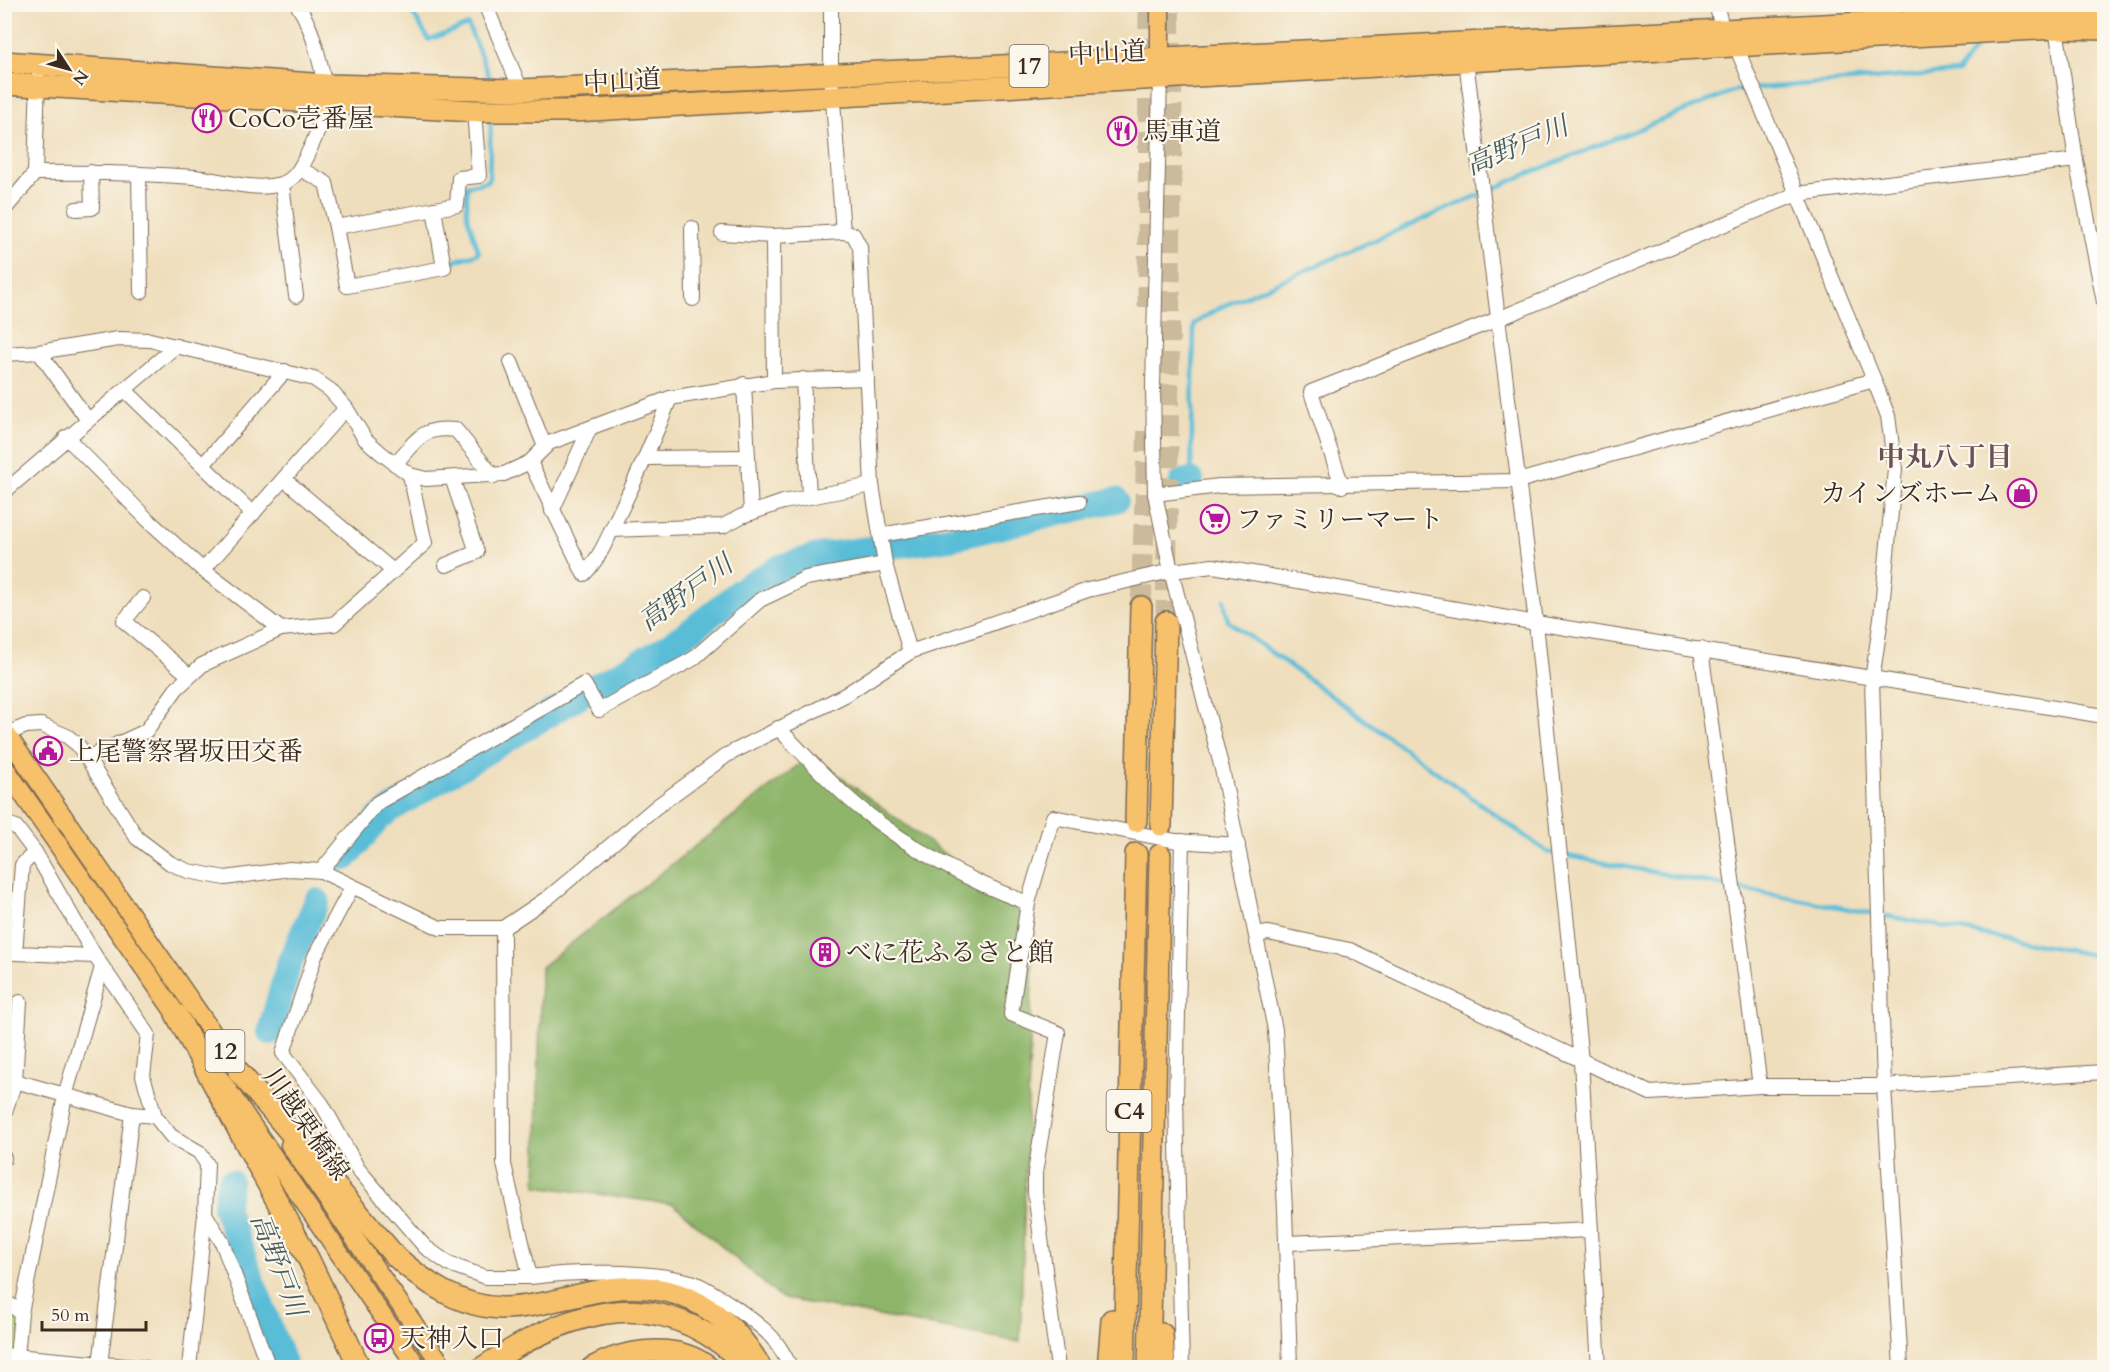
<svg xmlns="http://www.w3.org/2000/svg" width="2109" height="1372" font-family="Cardo,'Noto Serif JP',serif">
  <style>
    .green { fill: #b3d37b; stroke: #777e4c; stroke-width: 1.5 }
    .forest { fill: #8eb56b; stroke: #647044; stroke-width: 1.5 }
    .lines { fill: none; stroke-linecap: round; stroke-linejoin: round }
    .stream { stroke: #5abdd8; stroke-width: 4.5 }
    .river { stroke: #5abdd8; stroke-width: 26 }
    .highway-tunnel { stroke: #cbba9c; stroke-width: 21; stroke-dasharray: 21 10; stroke-linecap: butt }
    .minor-casing { stroke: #7a6955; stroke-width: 16 }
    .major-casing { stroke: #7a6955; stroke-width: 21 }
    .highway-casing { stroke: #7a6955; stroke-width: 24 }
    .minor { stroke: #fff; stroke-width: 14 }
    .major { stroke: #f7c06b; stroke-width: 18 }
    .highway { stroke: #f7c06b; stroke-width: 21 }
    .labels { text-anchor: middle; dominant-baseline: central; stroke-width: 4.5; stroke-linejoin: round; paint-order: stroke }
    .shield { fill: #fbf7ec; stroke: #75685c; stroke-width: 1.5 }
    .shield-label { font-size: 24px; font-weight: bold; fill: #3b2a1e }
    .street-label { font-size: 26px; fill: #3b2a1e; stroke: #fbf7ec }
    .poi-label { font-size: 26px; fill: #3b2a1e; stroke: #fbf7ec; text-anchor: start }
    .water-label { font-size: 27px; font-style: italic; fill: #465d5f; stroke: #fbf7ec }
    .neighbourhood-label { font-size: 27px; font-weight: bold; fill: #6a5158; stroke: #fbf7ec }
  </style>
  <rect width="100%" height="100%" fill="#fbf7ec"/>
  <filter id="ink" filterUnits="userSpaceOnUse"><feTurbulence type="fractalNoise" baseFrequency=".0167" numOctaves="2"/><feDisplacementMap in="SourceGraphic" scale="12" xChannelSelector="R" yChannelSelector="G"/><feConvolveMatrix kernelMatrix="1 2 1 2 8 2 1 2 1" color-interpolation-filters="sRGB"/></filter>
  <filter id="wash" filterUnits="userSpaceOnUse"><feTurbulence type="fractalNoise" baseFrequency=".008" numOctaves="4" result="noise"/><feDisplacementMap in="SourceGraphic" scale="24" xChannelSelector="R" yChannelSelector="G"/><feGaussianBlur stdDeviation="1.35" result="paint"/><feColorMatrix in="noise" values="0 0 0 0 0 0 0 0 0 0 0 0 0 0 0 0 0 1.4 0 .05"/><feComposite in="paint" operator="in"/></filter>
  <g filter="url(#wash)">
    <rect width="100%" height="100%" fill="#efdebc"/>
    <path class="green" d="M4,1300L21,1313L17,1356L5,1355Z"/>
    <path class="forest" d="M811,755L1034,920L1020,1342L781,1298L673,1204L536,1186L541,967Z"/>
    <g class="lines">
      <g class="stream">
        <path d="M407,4L429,40L468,25L492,83"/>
        <path d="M452,262L479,253L467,215V186L489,181L491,116"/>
        <path d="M1191,480L1194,324L1221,307L1525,175L1736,90L1958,72L1981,40"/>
        <path d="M1224,600L1228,621L1547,852L2104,957"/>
      </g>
      <g class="river">
        <path d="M1182,482L1191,480"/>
        <path d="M345,858L380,817L393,808L599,684L657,653L693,629L748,585L780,567L818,556L950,538L1116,500"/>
        <path d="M270,1032L289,964L317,901"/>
        <path d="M230,1182L225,1208L285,1368"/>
      </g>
    </g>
  </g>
  <g filter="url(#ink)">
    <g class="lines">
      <g class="highway-tunnel">
        <path d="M1148,307L1149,4"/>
        <path d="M1141,607L1148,422"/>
        <path d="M1166,622L1172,111L1169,4"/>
      </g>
      <g class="minor-casing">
        <g id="minor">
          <path d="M485,4L521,90"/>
          <path d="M831,4V75L843,232L853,234L860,247L872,485L885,564L910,652"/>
          <path d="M1716,4L1723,31"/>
          <path d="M2055,21L2076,160L2104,302"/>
          <path d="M1736,46L1874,380L1888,416L1895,469L1881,618L1872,680L1884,1086L1901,1368"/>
          <path d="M1466,61L1536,623L1581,1061L1599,1368"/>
          <path d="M1160,76L1153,387L1155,494L1171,571L1222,769L1275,1030L1285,1209L1290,1368"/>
          <path d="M300,169L326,183L336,227L457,205L459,178L479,176L474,111"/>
          <path d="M35,173C89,172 142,173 195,177C223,180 253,192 281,184C295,180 301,167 307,155C327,115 330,98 318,55C313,36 308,21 297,4"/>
          <path d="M139,174L141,292"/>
          <path d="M282,184L296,296"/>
          <path d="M76,209L92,208L91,172"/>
          <path d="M4,210L35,173L38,78"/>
          <path d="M336,227L347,286L444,268L434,209"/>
          <path d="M692,228L693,299"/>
          <path d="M722,233L773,236L843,232"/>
          <path d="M773,236L774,381"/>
          <path d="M39,352L88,420"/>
          <path d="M4,354L39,352L118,339L150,340L314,379L330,390L346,408L365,439L381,453L410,475L426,479L504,474L530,462L549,443L670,398L774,381L867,378"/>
          <path d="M511,362L545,447"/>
          <path d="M803,379L809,496"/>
          <path d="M744,384L751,513"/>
          <path d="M125,390L253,514"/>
          <path d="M66,437L147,519L203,570L281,629L334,624L425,543L410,475"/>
          <path d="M646,458L748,457"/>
          <path d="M530,462L584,574C599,559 608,538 617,518C636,479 654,439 670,398"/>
          <path d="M395,464C417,440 421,426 456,430L494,477"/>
          <path d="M203,465L285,371"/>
          <path d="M284,479L392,570"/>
          <path d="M1342,486L1311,392L1498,319L1797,194L2076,160"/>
          <path d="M4,492L176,346"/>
          <path d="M1155,494L1219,486L1518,481L1874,380"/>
          <path d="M552,511L590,428"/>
          <path d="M611,530L723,526L742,516L783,502L872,485"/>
          <path d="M880,535L1079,502"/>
          <path d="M446,565L477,552L452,478"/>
          <path d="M203,570L346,408"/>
          <path d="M143,598L124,621L190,676"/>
          <path d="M1701,649L1760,1086"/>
          <path d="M778,728C805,755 831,785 861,809C911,849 968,881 1028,903L1011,1014L1058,1033L1035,1173V1193L1058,1368"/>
          <path d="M4,735L26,726L41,725L67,736L78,745L87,758L137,838L170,863L188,871L225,878L290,869L321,871L440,928H503L549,897L656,807L727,755L845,695L910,652L1088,590L1171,571L1213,566L1536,623L2104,716"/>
          <path d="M87,758L146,731L177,688L202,665L281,629"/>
          <path d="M4,823L16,827L35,852L95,956L148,1034L143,1076L155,1116L171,1136L199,1152L207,1164L205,1214L189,1368"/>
          <path d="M1182,841L1176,1099L1182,1368"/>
          <path d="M35,852L22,865L15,953L95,956"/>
          <path d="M321,871L377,803L584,684L599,710L693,659L760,600L806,578L885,564"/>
          <path d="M352,887L315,956L283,1053L322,1104L358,1169L425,1247L449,1264L485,1277H530"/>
          <path d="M1028,903L1053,817L1176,841L1238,845"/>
          <path d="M503,928L504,1164L530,1277C576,1271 646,1270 691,1282C708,1287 764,1326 774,1340C781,1348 786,1358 791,1368"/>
          <path d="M1256,935L1268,933L1350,950L1650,1093L1760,1086H1884L2104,1072"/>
          <path d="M15,1081L20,1002"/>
          <path d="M4,1115L15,1081L132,1114L155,1116"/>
          <path d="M4,1158V1159"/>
          <path d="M205,1214L222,1242L269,1368"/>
          <path d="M1286,1243L1591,1230"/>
          <path d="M4,1300L21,1313"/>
          <path d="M4,1355L147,1368"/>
          <path d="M100,1364L132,1114"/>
          <path d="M16,1368L21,1313L65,1096L102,967"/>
        </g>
      </g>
      <g class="major-casing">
        <g id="major">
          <path d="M1160,4V72"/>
          <path d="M4,731L247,1083"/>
          <path d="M4,767L183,1024"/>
          <path d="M220,1079L418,1368"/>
          <path d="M290,1145L444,1368"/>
        </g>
      </g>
      <g class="highway-casing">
        <g id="highway">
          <path d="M4,62L327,85L521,90L2104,11"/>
          <path d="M4,84L474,111H573L2056,28L2104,29"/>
          <path d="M1136,821L1141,607"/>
          <path d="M1161,825L1166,622"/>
          <path d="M176,1014L309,1260L360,1368"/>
          <path d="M239,1072L394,1255C424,1282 459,1307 502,1308C538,1308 575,1294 610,1289C678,1280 728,1310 761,1368"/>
          <path d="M1162,1334L1164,1368"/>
          <path d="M482,1368C575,1306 661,1280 749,1368"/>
          <path d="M592,1368C625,1349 678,1342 709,1368"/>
          <path d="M1108,1368L1112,1320"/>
          <path d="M1124,1368L1136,854"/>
          <path d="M1149,1368L1160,855"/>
        </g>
      </g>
      <use href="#minor" class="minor"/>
      <use href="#major" class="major"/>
      <use href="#highway" class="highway"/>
    </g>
  </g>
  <defs>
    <g id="restaurant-ring" transform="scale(1.5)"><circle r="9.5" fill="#fbf7ec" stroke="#b5179e" stroke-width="1.5"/><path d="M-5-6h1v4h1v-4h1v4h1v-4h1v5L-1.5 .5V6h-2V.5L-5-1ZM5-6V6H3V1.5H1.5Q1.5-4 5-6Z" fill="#b5179e"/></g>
    <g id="shop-ring" transform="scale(1.5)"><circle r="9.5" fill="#fbf7ec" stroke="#b5179e" stroke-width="1.5"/><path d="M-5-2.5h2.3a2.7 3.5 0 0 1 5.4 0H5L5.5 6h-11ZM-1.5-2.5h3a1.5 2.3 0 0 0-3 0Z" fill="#b5179e"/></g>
    <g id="supermarket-ring" transform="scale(1.5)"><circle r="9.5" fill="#fbf7ec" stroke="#b5179e" stroke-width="1.5"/><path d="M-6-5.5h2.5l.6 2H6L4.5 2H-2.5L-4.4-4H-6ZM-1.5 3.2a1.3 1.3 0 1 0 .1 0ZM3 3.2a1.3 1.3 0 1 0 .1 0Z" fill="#b5179e"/></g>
    <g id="civic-ring" transform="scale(1.5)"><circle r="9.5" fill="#fbf7ec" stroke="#b5179e" stroke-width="1.5"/><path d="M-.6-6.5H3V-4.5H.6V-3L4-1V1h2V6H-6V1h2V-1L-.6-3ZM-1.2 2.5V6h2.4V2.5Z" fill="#b5179e"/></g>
    <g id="building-ring" transform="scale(1.5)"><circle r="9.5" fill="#fbf7ec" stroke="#b5179e" stroke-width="1.5"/><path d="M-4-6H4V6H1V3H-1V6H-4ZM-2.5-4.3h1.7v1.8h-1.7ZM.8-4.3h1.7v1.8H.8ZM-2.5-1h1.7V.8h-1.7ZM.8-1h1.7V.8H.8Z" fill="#b5179e"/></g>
    <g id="bus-ring" transform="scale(1.5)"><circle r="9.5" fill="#fbf7ec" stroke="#b5179e" stroke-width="1.5"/><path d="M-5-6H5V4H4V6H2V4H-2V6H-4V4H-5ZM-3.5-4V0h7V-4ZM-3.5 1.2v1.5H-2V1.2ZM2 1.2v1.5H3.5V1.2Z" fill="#b5179e"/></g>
  </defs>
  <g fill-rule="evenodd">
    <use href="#restaurant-ring" x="207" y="118"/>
    <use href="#restaurant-ring" x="1122" y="131"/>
    <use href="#shop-ring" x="2022" y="493"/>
    <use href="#supermarket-ring" x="1215" y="519"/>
    <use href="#civic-ring" x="48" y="751"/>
    <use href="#building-ring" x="825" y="952"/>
    <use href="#bus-ring" x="379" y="1338"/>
  </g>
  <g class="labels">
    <g class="shield">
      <rect x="1009.5" y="45" width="39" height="42" rx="4.5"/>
      <rect x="205.5" y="1030" width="39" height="42" rx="4.5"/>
      <rect x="1106.5" y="1090" width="45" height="42" rx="4.5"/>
    </g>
    <g class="shield-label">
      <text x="1029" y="66">17</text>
      <text x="225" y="1051">12</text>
      <text x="1129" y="1111">C4</text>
    </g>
    <g class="street-label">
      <text transform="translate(1107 53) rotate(-3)">中山道</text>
      <text transform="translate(622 81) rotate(-3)">中山道</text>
      <text transform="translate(306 1124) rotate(55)">川越栗橋線</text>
    </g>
    <g class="poi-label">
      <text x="228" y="118">CoCo壱番屋</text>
      <text x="1143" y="131">馬車道</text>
      <text x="2001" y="493" text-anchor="end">カインズホーム</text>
      <text x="1236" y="519">ファミリーマート</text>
      <text x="69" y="751">上尾警察署坂田交番</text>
      <text x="846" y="952">べに花ふるさと館</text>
      <text x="400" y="1338">天神入口</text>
    </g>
    <g class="water-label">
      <text transform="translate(1517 146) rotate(-23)">高野戸川</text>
      <text transform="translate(686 593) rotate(-36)">高野戸川</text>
      <text transform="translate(278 1265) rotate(69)">高野戸川</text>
    </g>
    <g class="neighbourhood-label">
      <text x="1945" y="457">中丸八丁目</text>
    </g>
  </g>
  <rect width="2109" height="1372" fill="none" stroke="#fbf7ec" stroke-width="24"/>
  <g transform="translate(69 69) rotate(126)" stroke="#fbf7ec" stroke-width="4.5" paint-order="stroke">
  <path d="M0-4.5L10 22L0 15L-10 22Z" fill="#3b2a1e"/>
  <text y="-9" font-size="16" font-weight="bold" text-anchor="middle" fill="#3b2a1e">N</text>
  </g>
  <path d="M42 1321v9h104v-9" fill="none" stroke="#3b2a1e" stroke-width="3"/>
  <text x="51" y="1321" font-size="18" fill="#3b2a1e" stroke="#fbf7ec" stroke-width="4.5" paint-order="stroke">50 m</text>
</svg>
